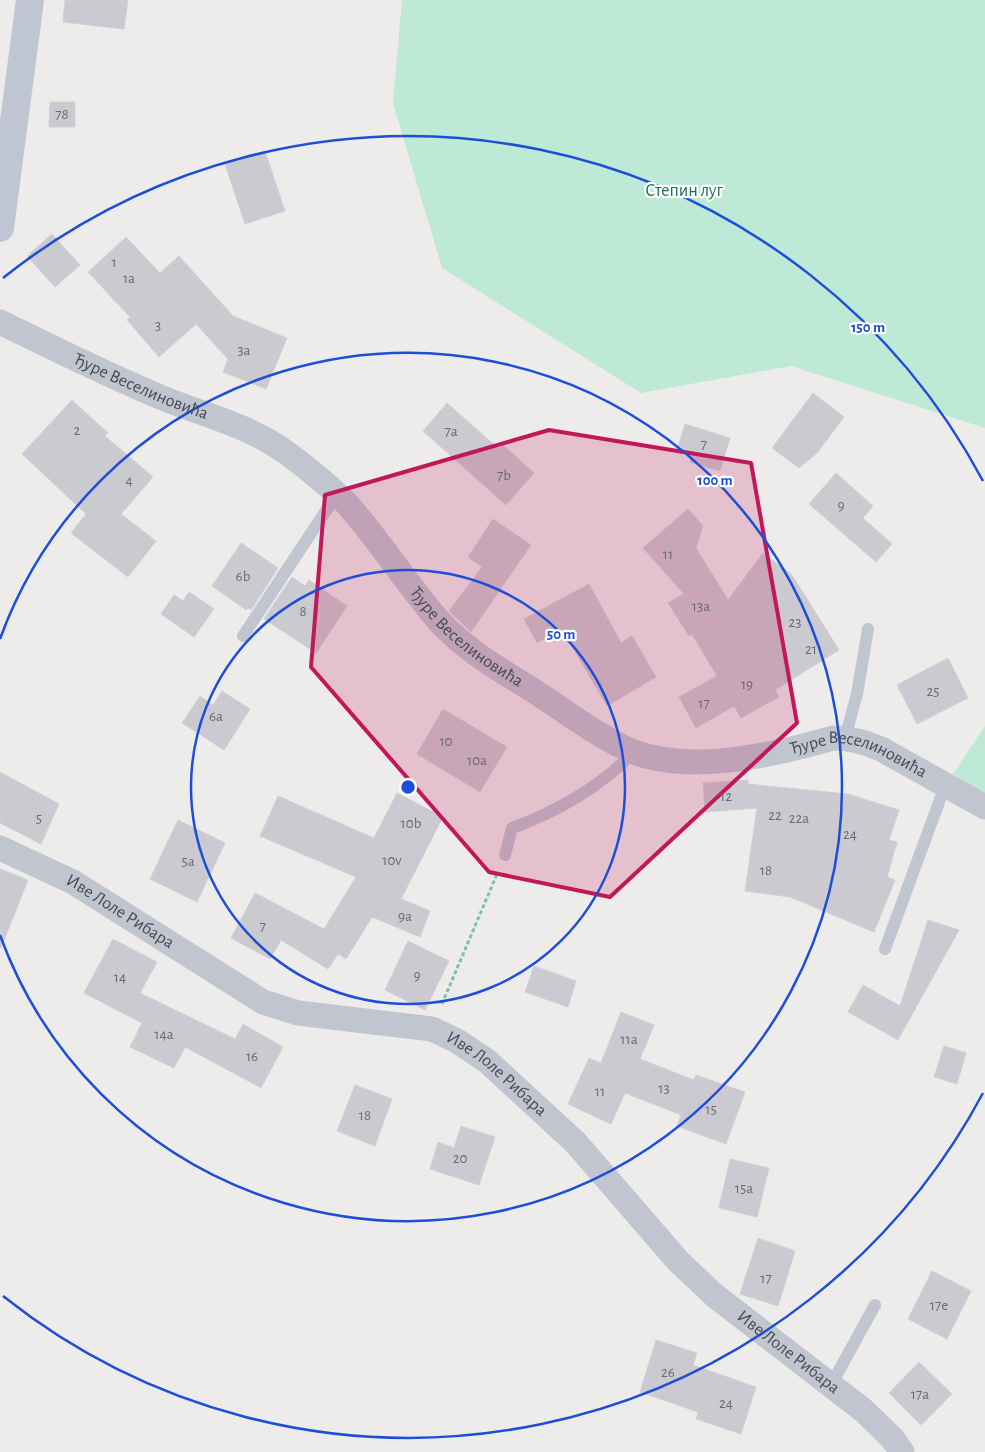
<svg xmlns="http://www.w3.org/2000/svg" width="985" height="1452" font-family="'Alegreya Sans',sans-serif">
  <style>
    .green { fill: #bde9d6 }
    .building { fill: #cacad0; stroke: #d0d1d7 }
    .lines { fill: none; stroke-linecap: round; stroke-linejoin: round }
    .path { stroke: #79c3ad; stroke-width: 3; stroke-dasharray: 4 2.5; stroke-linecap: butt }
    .lane { stroke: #c0c5d0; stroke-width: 12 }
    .street { stroke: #c0c5d0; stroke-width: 25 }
    .secondary { stroke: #c0c5d3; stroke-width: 28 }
    .marked { fill: #c2185b; fill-opacity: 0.2; stroke: #c2185b; stroke-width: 4; stroke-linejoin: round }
    .ring { fill: none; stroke: #1d4ed8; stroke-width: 2.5 }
    .labels { text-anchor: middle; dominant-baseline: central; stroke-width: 4.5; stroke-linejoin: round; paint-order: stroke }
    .number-label { font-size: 15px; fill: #676b75 }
    .park-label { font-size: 18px; fill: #1f6f57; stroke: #fff }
    .street-label { font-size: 18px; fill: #464b57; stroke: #fff }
    .centre { fill: #1d4ed8; stroke: #fff; stroke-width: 2.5 }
    .ring-label { font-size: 15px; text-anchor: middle; font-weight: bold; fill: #1d4ed8; stroke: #fff; stroke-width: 4.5; stroke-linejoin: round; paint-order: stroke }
  </style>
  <rect width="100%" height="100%" fill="#eeeceb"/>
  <g class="green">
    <path d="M402,0H985V428L791,366L641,393L442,268L393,103Z"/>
    <path d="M985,726V807L945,786Z"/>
  </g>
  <g class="building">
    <path d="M65,0H128L124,29L63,22Z"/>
    <path d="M50,102H75V127H49Z"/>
    <path d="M265,151L285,211L245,224L225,164Z"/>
    <path d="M52,234L80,265L55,287L27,256Z"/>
    <path d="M126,237L160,273L179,256L233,316L287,338L266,389L223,372L228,359L196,324L159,357L127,320L130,317L88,272Z"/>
    <path d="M813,393L844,417L817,453L799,468L772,448Z"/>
    <path d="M72,400L108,433L105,436L153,477L121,514L156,541L128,577L71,533L86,514L22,454Z"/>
    <path d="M447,403L499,449L503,445L534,473L506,505L423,431Z"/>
    <path d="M685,424L730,438L720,471L690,462L692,455L677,450Z"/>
    <path d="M836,473L873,506L863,518L892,544L876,562L809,504Z"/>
    <path d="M688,509L703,526L696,548L728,600L763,553L792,575L839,650L775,690L779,697L741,718L734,706L696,728L679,697L717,676L692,634L689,636L668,603L684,594L643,548Z"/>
    <path d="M493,519L531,545L471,632L449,611L482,567L468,557Z"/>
    <path d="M241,543L278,568L251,610L248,608L246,610L212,586Z"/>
    <path d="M292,577L305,586L309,580L347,606L316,653L264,619Z"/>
    <path d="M589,584L621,643L632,636L656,677L607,706L562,629L537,643L524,619Z"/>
    <path d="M189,592L214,609L194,637L161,614L174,595L183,601Z"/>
    <path d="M948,658L968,698L917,724L897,685Z"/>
    <path d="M222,691L250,709L224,750L182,723L200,696L213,705Z"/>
    <path d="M443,709L507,747L480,792L417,754Z"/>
    <path d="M0,772L59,804L41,844L0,823Z"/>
    <path d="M748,780V784L848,794L899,810L889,840L897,842L887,877L895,880L874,932L790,897L745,891L757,808L705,812L703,783Z"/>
    <path d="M397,793L443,817L401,899L430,911L420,937L372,917L346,959L338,954L328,969L281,940L270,959L231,938L255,893L324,929L356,877L260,836L278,796L374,838Z"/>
    <path d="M178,820L225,843L197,902L150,879Z"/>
    <path d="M0,869L28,880L1,948H0Z"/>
    <path d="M928,920L959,930L898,1040L848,1012L863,985L900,1006Z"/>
    <path d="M113,939L157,962L140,993L235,1039L243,1024L283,1047L261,1088L185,1047L174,1068L130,1047L142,1023L84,993Z"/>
    <path d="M408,941L449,961L425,1010L385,990Z"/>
    <path d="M534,966L576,981L568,1007L525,992Z"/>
    <path d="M621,1012L654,1025L640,1059L694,1080L696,1075L745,1092L726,1144L677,1126L681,1115L625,1093L611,1124L568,1104L589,1058L601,1063Z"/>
    <path d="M944,1046L966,1053L957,1084L934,1077Z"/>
    <path d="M355,1085L392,1099L375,1146L337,1131Z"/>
    <path d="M461,1126L495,1137L479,1185L430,1169L438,1142L454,1148Z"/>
    <path d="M730,1159L769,1168L757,1217L719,1208Z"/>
    <path d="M758,1238L795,1251L778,1306L740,1294Z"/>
    <path d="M932,1271L971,1291L947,1339L908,1319Z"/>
    <path d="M656,1340L697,1353L693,1365L756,1387L741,1434L696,1419L698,1412L640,1392Z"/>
    <path d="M919,1362L952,1394L921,1425L889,1393Z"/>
  </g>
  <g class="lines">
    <path class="path" d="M442,1004L497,874"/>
    <g class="lane">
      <path d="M243,636L337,494"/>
      <path d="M845,738L857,694L868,629"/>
      <path d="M505,855L512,828C554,813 604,785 633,752"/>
      <path d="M885,949L945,786"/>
      <path d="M831,1385L875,1305"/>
    </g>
    <g class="street">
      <path id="s1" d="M0,322C55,349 109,376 165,399C207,416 250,426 287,453C307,468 329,485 347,504C380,541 406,583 438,620C467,652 501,670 537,693C565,711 603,740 634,752C692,774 774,755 833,738C851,738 865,742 881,749L985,807"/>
      <path id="s2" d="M0,848L73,882L263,1002L298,1013L432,1029L457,1041L487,1061L576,1143L678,1261L714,1295L863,1410L892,1438L902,1452"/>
    </g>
    <path class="secondary" d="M0,228L30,0"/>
  </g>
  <path class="marked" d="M549,430L751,463L797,723L610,897L489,872L311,667L325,495Z"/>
  <g class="ring">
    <circle cx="408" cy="787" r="217"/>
    <path d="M0 639A434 434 0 1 1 0 935"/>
    <path d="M983 1093A651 651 0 0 1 3 1296M3 278A651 651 0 0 1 983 481"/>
  </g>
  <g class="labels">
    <g class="number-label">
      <text x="62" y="114">78</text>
      <text x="114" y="262">1</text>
      <text x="129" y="278">1a</text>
      <text x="158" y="325">3</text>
      <text x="244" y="350">3a</text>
      <text x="77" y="430">2</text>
      <text x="451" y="431">7a</text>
      <text x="704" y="444">7</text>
      <text x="504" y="475">7b</text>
      <text x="129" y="480">4</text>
      <text x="841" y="505">9</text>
      <text x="668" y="554">11</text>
      <text x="243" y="576">6b</text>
      <text x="701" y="606">13a</text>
      <text x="303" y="611">8</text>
      <text x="795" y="622">23</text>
      <text x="811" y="649">21</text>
      <text x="747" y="684">19</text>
      <text x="933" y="691">25</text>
      <text x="704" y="703">17</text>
      <text x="216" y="716">6a</text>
      <text x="446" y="741">10</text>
      <text x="477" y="760">10a</text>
      <text x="726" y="796">12</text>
      <text x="775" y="815">22</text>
      <text x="39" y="818">5</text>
      <text x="799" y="818">22a</text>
      <text x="411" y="823">10b</text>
      <text x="850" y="834">24</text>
      <text x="392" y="860">10v</text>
      <text x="188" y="861">5a</text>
      <text x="766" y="870">18</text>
      <text x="405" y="916">9a</text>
      <text x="263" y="926">7</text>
      <text x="417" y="975">9</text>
      <text x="120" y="977">14</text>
      <text x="164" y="1034">14a</text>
      <text x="629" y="1039">11a</text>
      <text x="252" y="1056">16</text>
      <text x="664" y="1088">13</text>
      <text x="600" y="1091">11</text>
      <text x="711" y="1109">15</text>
      <text x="365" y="1115">18</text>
      <text x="460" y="1158">20</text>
      <text x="744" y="1188">15a</text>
      <text x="766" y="1278">17</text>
      <text x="939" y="1305">17e</text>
      <text x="668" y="1372">26</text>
      <text x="920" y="1394">17a</text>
      <text x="726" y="1403">24</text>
    </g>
    <g class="park-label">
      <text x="684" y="191">Степин луг</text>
    </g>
    <g class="street-label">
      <text stroke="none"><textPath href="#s1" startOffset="155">Ђуре Веселиновића</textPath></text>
      <text stroke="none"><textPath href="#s1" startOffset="575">Ђуре Веселиновића</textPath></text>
      <text stroke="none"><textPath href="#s1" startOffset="1010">Ђуре Веселиновића</textPath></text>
      <text stroke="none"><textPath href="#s2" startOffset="136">Иве Лоле Рибара</textPath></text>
      <text stroke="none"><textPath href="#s2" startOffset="556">Иве Лоле Рибара</textPath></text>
      <text stroke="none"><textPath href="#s2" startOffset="961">Иве Лоле Рибара</textPath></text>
    </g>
  </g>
  <circle cx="408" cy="787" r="8" class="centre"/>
  <g class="ring-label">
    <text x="868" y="332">150 m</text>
    <text x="715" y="485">100 m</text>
    <text x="561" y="639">50 m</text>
  </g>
</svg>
